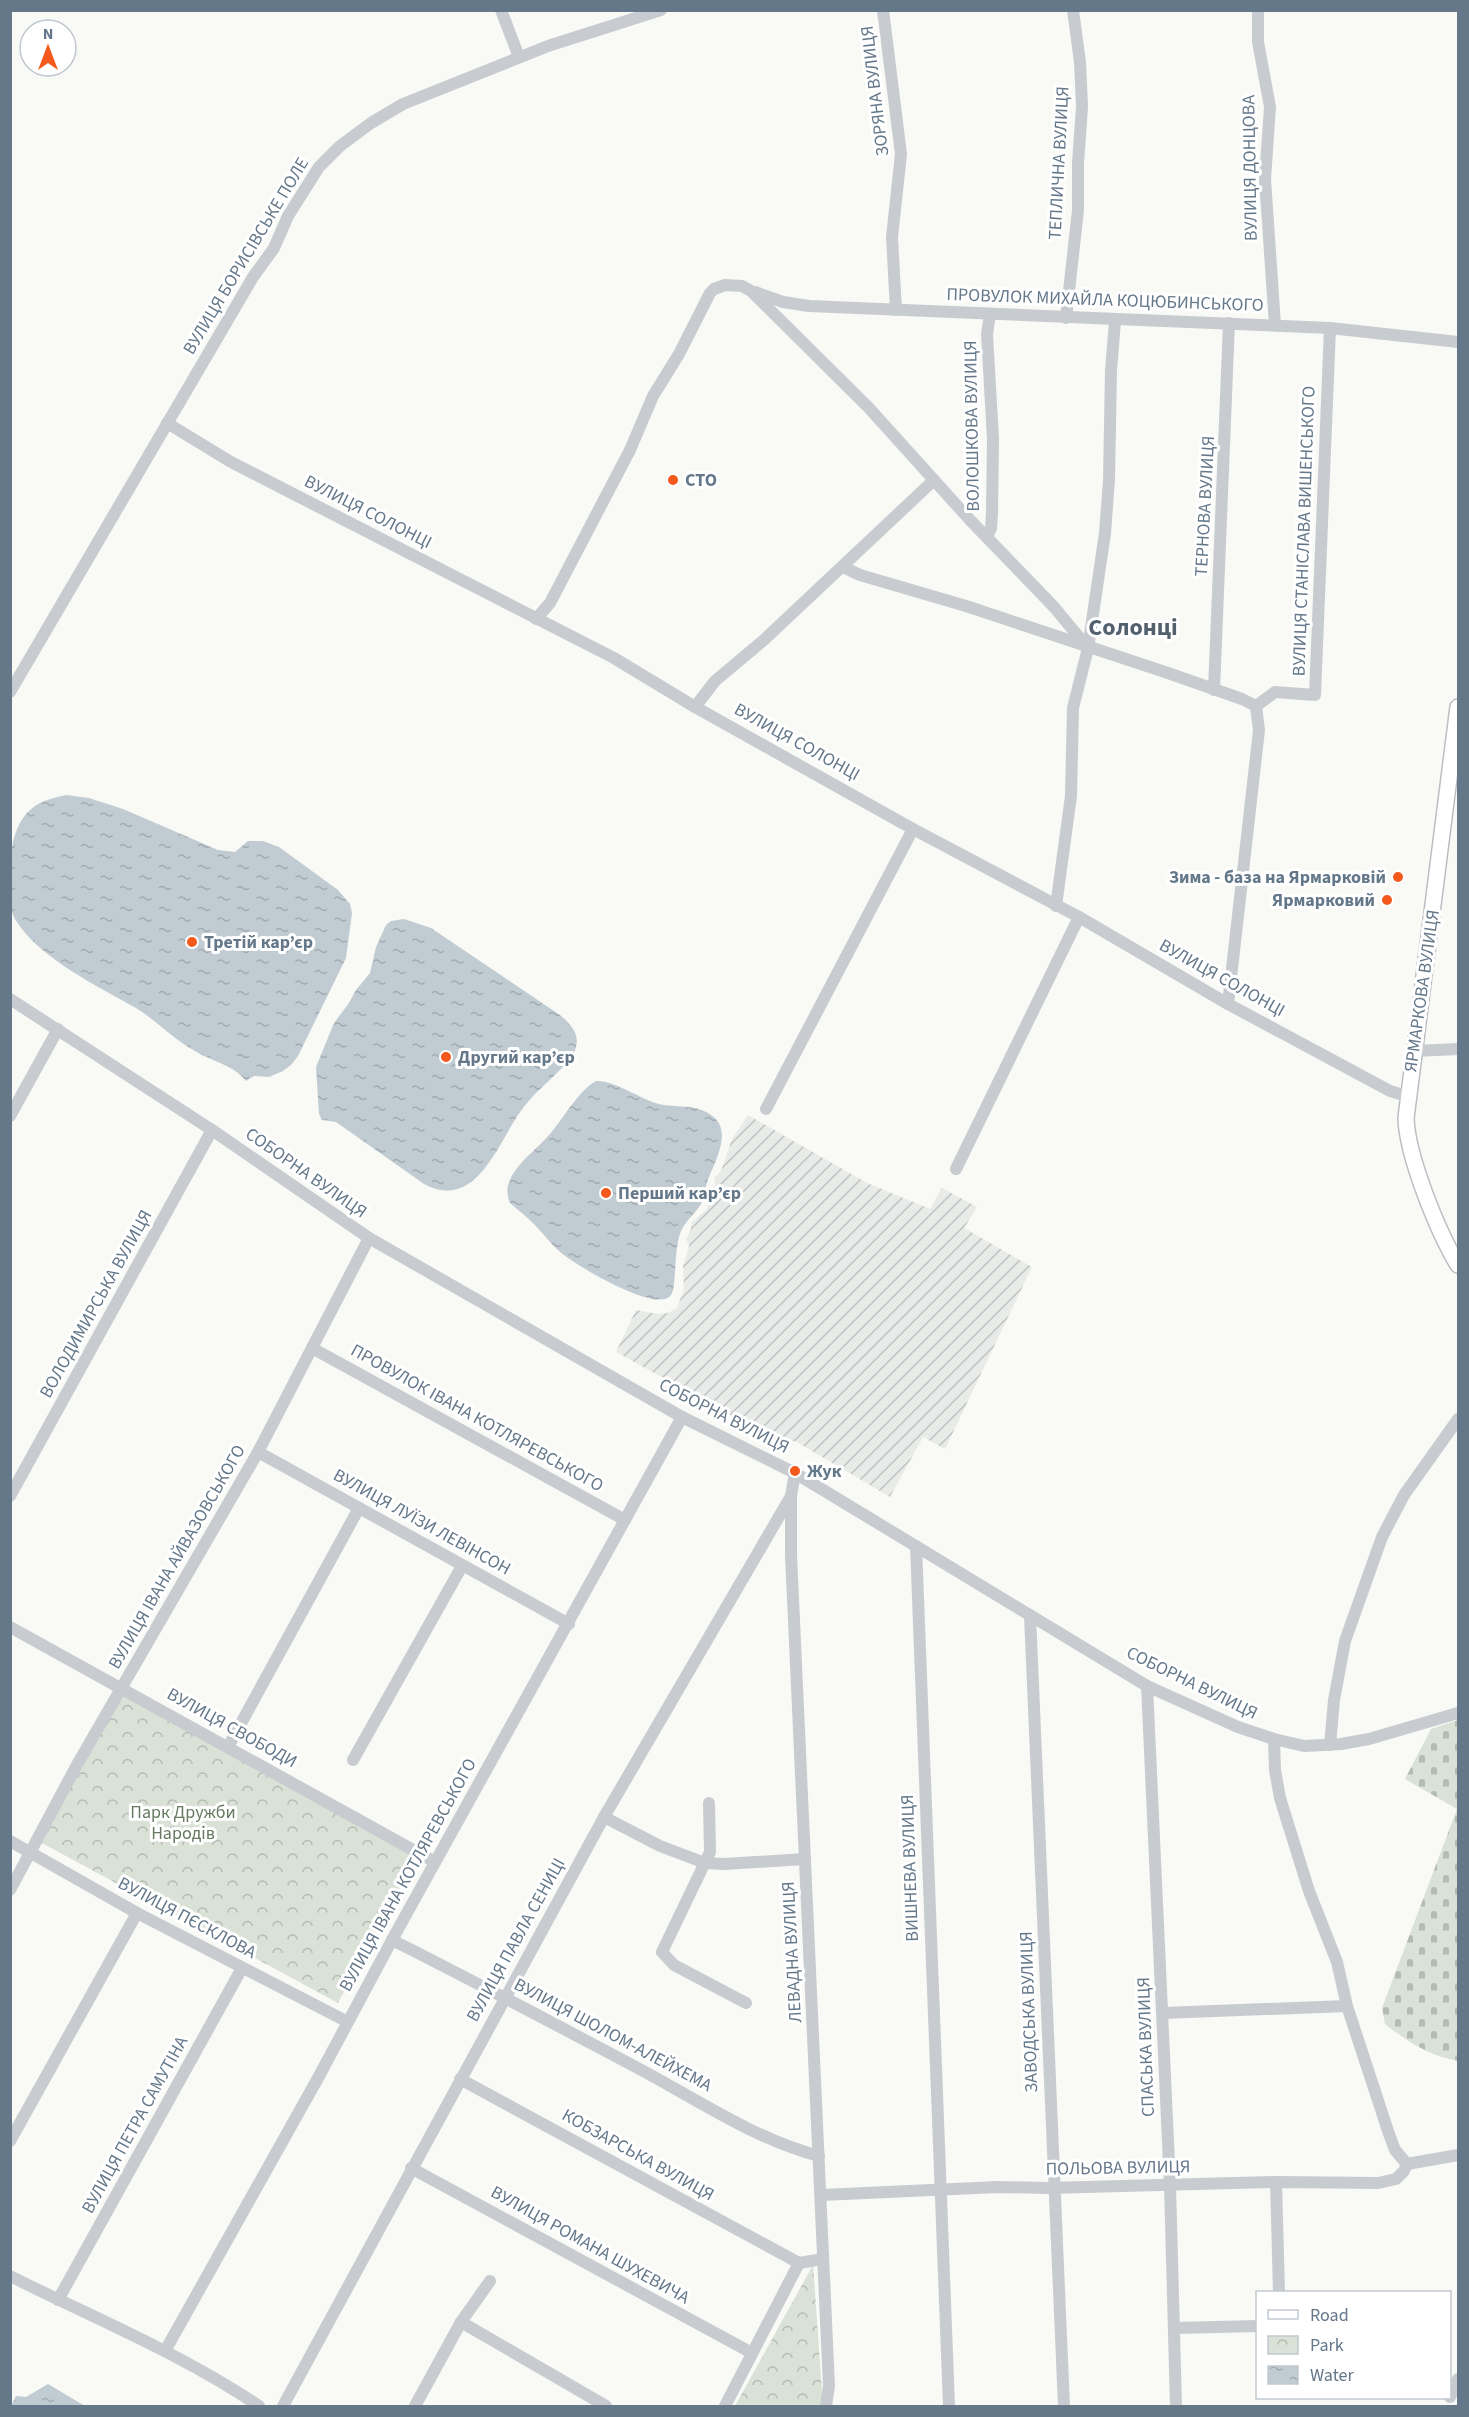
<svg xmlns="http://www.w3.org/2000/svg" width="1469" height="2417" font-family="'Source Sans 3',sans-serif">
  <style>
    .industrial { fill: url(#industrial-furrows) }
    .cemetery { fill: url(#cemetery-stones) }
    .park { fill: url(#park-crowns) }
    .water { fill: url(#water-ripples) }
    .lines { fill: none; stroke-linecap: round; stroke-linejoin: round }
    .major-casing { stroke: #bbbfc3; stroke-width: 18 }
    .minor { stroke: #c8ccd0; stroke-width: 12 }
    .major { stroke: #fff; stroke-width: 15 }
    .poi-dot { fill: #f4581b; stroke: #fff; stroke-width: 2 }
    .labels { text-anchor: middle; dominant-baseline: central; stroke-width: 6; stroke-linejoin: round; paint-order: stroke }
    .street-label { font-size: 18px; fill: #65788a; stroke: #fff }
    .poi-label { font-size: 18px; font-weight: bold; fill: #65788a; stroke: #fff; text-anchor: start }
    .park-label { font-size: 18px; fill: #657a60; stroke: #fff }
    .district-label { font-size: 24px; font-weight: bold; fill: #53616e; stroke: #fff }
  </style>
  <defs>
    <pattern id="industrial-furrows" width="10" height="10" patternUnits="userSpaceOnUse" patternTransform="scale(1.5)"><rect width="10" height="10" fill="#e9ebe9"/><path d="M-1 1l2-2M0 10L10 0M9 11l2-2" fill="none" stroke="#c0c3c3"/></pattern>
    <pattern id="cemetery-stones" width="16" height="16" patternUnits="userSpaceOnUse" patternTransform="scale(1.5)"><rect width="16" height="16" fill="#dae1d6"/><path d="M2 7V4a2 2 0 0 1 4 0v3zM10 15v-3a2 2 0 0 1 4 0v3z" fill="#b4bbb3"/></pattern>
    <pattern id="park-crowns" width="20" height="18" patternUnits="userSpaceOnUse" patternTransform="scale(1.5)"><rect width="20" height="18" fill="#dae1d6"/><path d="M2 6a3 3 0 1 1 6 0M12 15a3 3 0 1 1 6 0" fill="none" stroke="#b4bbb3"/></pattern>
    <pattern id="water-ripples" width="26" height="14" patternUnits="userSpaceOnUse" patternTransform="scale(1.5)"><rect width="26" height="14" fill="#c1ccd2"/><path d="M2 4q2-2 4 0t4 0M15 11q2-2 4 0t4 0" fill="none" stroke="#a0aab0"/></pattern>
  </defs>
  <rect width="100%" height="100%" fill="#f9f9f6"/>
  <path class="industrial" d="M748,1115L867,1183L930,1209L942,1188L977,1207L964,1228L1032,1267L945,1449L923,1437L890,1497L795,1441L782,1443L616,1352L636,1310L658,1314L668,1313L677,1308L684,1289L683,1266L689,1246L686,1239L691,1229V1223L707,1209L710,1194L715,1185L714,1178L721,1171L732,1139Z"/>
  <path class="cemetery" d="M1458,1720V2061C1430,2056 1408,2042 1385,2024L1382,2008L1457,1809L1405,1779L1431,1729Z"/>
  <g class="park">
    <path d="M124,1692L419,1852L338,2003L40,1842Z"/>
    <path d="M813,2265L823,2406H735Z"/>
  </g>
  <g class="water">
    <path d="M66,795L89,798L123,809L218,850L235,852L248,841H263L279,847L338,890L350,904L352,913L346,958L298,1056L291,1065L283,1071L269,1077L254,1076L246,1081C234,1065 211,1061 195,1051C173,1039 157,1021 136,1008C99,987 37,957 15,919C5,902 9,857 14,838C23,809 37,801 66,795Z"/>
    <path d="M404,919L431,928L560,1015C574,1027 582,1037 573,1055C560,1073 542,1085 528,1102C500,1132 481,1214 424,1184L336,1122L322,1120L319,1114L316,1067L334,1023L349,1003L356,990L370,973L376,947L386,925L391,921Z"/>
    <path d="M596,1081C614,1080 640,1099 659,1104C676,1108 693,1104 708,1113C734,1127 717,1157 709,1177C705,1186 705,1196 701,1204C696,1213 687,1219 682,1229C673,1246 677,1288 671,1295C658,1315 573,1264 559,1251C550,1243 543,1233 534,1224C527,1217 518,1210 510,1203C507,1195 506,1188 510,1180C517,1163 537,1149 550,1134C563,1119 579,1090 596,1081Z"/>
    <path d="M48,2384L85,2406H11L16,2396L26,2397Z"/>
  </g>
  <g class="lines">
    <g class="major-casing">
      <path id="major" d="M1458,707L1406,1118C1407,1156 1438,1232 1458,1265"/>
    </g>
    <g class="minor">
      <path d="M501,10L519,57"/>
      <path d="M883,10L901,154L892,237L896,310"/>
      <path d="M1258,10V42L1270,107L1265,179L1275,325"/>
      <path d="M755,292L783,302L809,306L1330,328L1458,342"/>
      <path d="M1066,318L1078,210V163L1082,107L1080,62L1073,10"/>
      <path d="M167,423L231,462L614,658L695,707L913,829L1079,917L1228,1004L1390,1091L1407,1096"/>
      <path d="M987,537L991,528L992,513L993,439L987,334L990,314"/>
      <path d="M843,567L860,575L966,606L1168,673L1242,699L1256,706"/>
      <path d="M536,619L550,603L630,450L653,396L679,354L710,293L714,289L725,285L742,286L751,291L869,408L970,520L1054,607L1088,648"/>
      <path d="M1214,690L1229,323"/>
      <path d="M10,692L253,277L274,248L288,216L319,167L340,146L371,123L403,104L548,46L661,10"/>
      <path d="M695,707L715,681L765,639L934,480"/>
      <path d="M1056,906L1071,796L1073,708L1088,648L1105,533L1109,480L1111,371L1115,321"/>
      <path d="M10,999L212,1130L369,1238L682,1417L795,1473L1147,1686L1238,1727L1274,1739L1304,1746L1341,1744L1369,1739L1458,1713"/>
      <path d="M1228,1004L1259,730L1256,706L1275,692L1315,695L1330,328"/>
      <path d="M1414,1051L1458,1049"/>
      <path d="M766,1109L913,829"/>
      <path d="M10,1116L58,1029"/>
      <path d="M956,1169L1079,917"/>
      <path d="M312,1348L625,1520"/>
      <path d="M258,1452L569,1624"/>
      <path d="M795,1473L791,1496V1555L829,2386L826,2406"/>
      <path d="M10,1496L212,1130"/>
      <path d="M916,1546L949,2406"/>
      <path d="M1030,1615L1064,2406"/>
      <path d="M10,1627L435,1862"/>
      <path d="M1147,1686L1170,2185L1176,2406"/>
      <path d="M1274,1739L1275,1770L1280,1798L1309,1891L1337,1962L1347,2006L1389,2134L1395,2150L1407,2164"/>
      <path d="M1330,1745L1334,1700L1345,1641L1382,1537L1404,1495L1458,1419"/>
      <path d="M228,1747L359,1508"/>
      <path d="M353,1760L462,1566"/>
      <path d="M709,1803L710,1852L662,1952L674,1965L746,2003"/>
      <path d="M604,1817L660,1846L705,1863L724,1864L805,1859"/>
      <path d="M10,1841L137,1913L348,2022"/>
      <path d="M10,1890L78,1763L258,1452L369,1238"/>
      <path d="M392,1940C478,1983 562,2028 647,2073C702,2103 758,2140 819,2156"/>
      <path d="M1163,2013L1347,2006"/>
      <path d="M460,2079L799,2263"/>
      <path d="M10,2141L137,1913"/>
      <path d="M1407,2164L1458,2155"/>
      <path d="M411,2168L752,2353"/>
      <path d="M1276,2182L1279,2292"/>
      <path d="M821,2195L998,2187L1048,2188L1276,2182L1378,2183L1396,2179L1404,2171L1407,2164"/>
      <path d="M799,2263L823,2259"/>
      <path d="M10,2276C94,2318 182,2354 259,2406"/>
      <path d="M58,2300L242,1968"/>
      <path d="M461,2322L606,2406"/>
      <path d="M1175,2328L1258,2326"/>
      <path d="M165,2351L318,2078L392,1940L682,1417"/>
      <path d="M1450,2397L1458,2379"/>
      <path d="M283,2406L604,1817L791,1496"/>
      <path d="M415,2406L461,2322L490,2281"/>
      <path d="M725,2406L799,2263"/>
    </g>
    <use href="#major" class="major"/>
  </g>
  <g class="poi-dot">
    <circle cx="673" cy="480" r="6"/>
    <circle cx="1398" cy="877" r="6"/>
    <circle cx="1387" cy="900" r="6"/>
    <circle cx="192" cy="942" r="6"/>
    <circle cx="446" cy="1057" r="6"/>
    <circle cx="606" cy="1193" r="6"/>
    <circle cx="795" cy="1471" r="6"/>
  </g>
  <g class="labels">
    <g class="street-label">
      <text transform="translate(875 91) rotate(-97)">ЗОРЯНА ВУЛИЦЯ</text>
      <text transform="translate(1059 163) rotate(-87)">ТЕПЛИЧНА ВУЛИЦЯ</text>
      <text transform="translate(1250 168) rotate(-91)">ВУЛИЦЯ ДОНЦОВА</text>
      <text transform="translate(246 256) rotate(-59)">ВУЛИЦЯ БОРИСІВСЬКЕ ПОЛЕ</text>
      <text transform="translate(1105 300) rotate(2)">ПРОВУЛОК МИХАЙЛА КОЦЮБИНСЬКОГО</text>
      <text transform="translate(972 426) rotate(-91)">ВОЛОШКОВА ВУЛИЦЯ</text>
      <text transform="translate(1205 506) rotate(-87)">ТЕРНОВА ВУЛИЦЯ</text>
      <text transform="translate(368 512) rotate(27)">ВУЛИЦЯ СОЛОНЦІ</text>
      <text transform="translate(1304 531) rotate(-88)">ВУЛИЦЯ СТАНІСЛАВА ВИШЕНСЬКОГО</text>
      <text transform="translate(797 742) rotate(29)">ВУЛИЦЯ СОЛОНЦІ</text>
      <text transform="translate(1222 978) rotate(29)">ВУЛИЦЯ СОЛОНЦІ</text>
      <text transform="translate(1422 991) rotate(-82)">ЯРМАРКОВА ВУЛИЦЯ</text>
      <text transform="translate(306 1173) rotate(35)">СОБОРНА ВУЛИЦЯ</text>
      <text transform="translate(96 1304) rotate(-61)">ВОЛОДИМИРСЬКА ВУЛИЦЯ</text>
      <text transform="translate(724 1416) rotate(27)">СОБОРНА ВУЛИЦЯ</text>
      <text transform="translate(477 1418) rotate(29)">ПРОВУЛОК ІВАНА КОТЛЯРЕВСЬКОГО</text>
      <text transform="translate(422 1522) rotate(29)">ВУЛИЦЯ ЛУЇЗИ ЛЕВІНСОН</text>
      <text transform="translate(177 1557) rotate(-60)">ВУЛИЦЯ ІВАНА АЙВАЗОВСЬКОГО</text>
      <text transform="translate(1192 1683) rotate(26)">СОБОРНА ВУЛИЦЯ</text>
      <text transform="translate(232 1728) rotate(29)">ВУЛИЦЯ СВОБОДИ</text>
      <text transform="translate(910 1868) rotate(-92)">ВИШНЕВА ВУЛИЦЯ</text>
      <text transform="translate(408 1875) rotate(-61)">ВУЛИЦЯ ІВАНА КОТЛЯРЕВСЬКОГО</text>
      <text transform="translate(187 1918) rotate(28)">ВУЛИЦЯ ПЄСКЛОВА</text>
      <text transform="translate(516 1940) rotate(-61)">ВУЛИЦЯ ПАВЛА СЕНИЦІ</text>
      <text transform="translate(792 1952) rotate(-93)">ЛЕВАДНА ВУЛИЦЯ</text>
      <text transform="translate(1029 2012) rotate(-92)">ЗАВОДСЬКА ВУЛИЦЯ</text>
      <text transform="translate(613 2035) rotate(28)">ВУЛИЦЯ ШОЛОМ-АЛЕЙХЕМА</text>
      <text transform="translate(1146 2047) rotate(-92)">СПАСЬКА ВУЛИЦЯ</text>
      <text transform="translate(135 2125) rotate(-61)">ВУЛИЦЯ ПЕТРА САМУТІНА</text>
      <text transform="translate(638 2155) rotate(29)">КОБЗАРСЬКА ВУЛИЦЯ</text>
      <text transform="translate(1118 2168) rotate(-1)">ПОЛЬОВА ВУЛИЦЯ</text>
      <text transform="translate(590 2245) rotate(29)">ВУЛИЦЯ РОМАНА ШУХЕВИЧА</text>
    </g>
    <g class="poi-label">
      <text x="685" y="480">СТО</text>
      <text x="1386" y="877" text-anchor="end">Зима - база на Ярмарковій</text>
      <text x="1375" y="900" text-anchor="end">Ярмарковий</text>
      <text x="204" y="942">Третій кар’єр</text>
      <text x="458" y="1057">Другий кар’єр</text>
      <text x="618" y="1193">Перший кар’єр</text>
      <text x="807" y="1471">Жук</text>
    </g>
    <g class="park-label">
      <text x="183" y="1812">Парк Дружби<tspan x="183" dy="21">Народів</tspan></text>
    </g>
    <g class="district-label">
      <text x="1133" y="627">Солонці</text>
    </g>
  </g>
  <rect width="1469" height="2417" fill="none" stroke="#65788a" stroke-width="24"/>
  <rect x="1256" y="2291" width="195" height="108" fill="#ffffff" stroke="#c1c9d0" stroke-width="1.5"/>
  <rect x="1268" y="2310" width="30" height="9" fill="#ffffff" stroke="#c1c9d0" stroke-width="1.5"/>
  <text x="1310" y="2321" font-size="18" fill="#65788a">Road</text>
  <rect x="1268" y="2336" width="30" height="18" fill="url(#park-crowns)" stroke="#c1c9d0" stroke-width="1.5"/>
  <text x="1310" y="2351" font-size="18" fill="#65788a">Park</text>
  <rect x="1268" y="2366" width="30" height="18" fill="url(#water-ripples)" stroke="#c1c9d0" stroke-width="1.5"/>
  <text x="1310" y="2381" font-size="18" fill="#65788a">Water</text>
  <g transform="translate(48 48)"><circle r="28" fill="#ffffff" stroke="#c1c9d0" stroke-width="1.5"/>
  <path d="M0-4.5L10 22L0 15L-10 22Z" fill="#f4581b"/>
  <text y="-9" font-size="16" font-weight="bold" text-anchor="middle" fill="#65788a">N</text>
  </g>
</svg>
